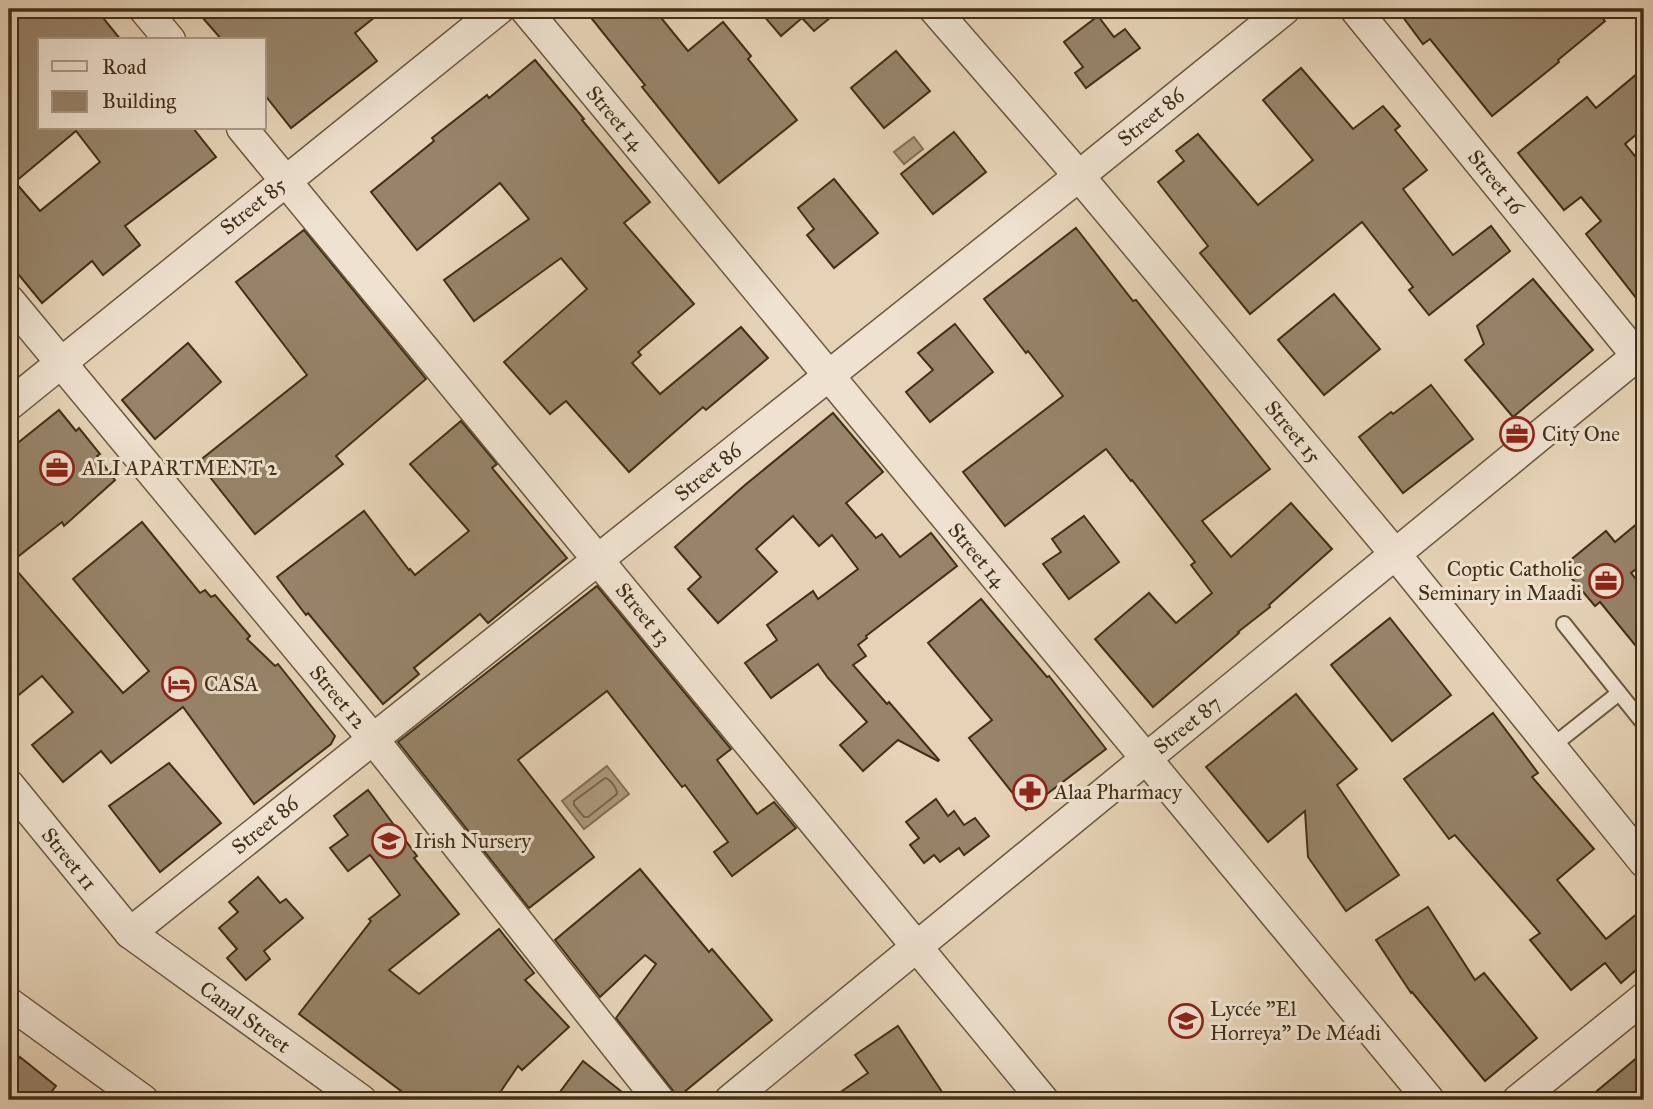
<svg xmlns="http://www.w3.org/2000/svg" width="1653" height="1109" font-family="'IM FELL Great Primer',serif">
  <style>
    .water { fill: #ae9b80; stroke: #837056; stroke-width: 2 }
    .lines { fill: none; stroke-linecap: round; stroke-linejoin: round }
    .shore { stroke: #78654b; stroke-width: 2 }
    .building { fill: #97846a; stroke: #422f16; stroke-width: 2; fill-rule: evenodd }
    .service-casing { stroke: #6b583e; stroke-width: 18 }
    .minor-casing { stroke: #6b583e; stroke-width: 33 }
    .service { stroke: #efe2d0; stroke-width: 14 }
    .minor { stroke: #efe2d0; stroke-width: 30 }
    .labels { text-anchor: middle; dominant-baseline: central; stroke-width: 6; stroke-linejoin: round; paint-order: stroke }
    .street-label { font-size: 21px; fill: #422f16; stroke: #efe2d0 }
    .poi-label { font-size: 21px; fill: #422f16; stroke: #efe2d0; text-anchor: start }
  </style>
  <rect width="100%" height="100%" fill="#e6d3b7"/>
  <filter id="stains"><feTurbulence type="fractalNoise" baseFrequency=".00286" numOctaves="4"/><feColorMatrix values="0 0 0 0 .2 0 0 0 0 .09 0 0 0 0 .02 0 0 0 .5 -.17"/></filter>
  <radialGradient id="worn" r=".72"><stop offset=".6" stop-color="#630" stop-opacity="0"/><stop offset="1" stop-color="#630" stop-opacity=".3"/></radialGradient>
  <g class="water">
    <path d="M914,137L923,149L904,164L894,152Z"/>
    <path d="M607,766L629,794L584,829L562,801Z"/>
  </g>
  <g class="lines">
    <path class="shore" d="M605,778C610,779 617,788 617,794L588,817H584L574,805V801Z"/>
  </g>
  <g class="building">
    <path d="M9,9H96L121,40H40V128H193L216,157L125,226L140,245L103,275L92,261L42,303L9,263ZM76,131L100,162L40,211L15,182Z"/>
    <path d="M195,9H385L355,33L377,61L291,128L264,94V40H222Z"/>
    <path d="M584,9H654L688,51L723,22L751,56L748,59L797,120L719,183L642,87L645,85Z"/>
    <path d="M758,9H841L814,31L802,18L781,36Z"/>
    <path d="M1397,9H1595L1605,21L1558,60L1559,62L1492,116L1430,39L1423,44Z"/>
    <path d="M1098,16L1114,37L1125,29L1140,48L1086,88L1075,73L1083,67L1064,42Z"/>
    <path d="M896,51L930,91L884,128L851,88Z"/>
    <path d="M535,60L584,119L582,120L650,202L624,223L694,304L638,352L641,355L632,363L660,394L741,327L768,358L706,410L703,407L629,472L566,401L550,414L504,362L587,289L561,258L474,321L444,280L529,219L500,183L417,250L371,192L434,141L432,138L487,95L489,98Z"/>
    <path d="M1301,68L1353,129L1383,106L1400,126L1395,130L1427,170L1403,189L1453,255L1491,226L1510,251L1429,315L1409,290L1413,287L1362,222L1250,314L1200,253L1208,246L1158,182L1184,161L1176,151L1198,134L1258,205L1313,160L1263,100Z"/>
    <path d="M1644,68V128L1625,144L1644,167V308L1586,234L1601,221L1581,197L1564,210L1518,153L1587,97L1596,108Z"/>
    <path d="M954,132L986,172L933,214L901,174Z"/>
    <path d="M834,179L878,233L834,268L807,235L814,229L798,208Z"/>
    <path d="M1076,228L1133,301L1136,300L1270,469L1202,521L1231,557L1291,503L1332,549L1269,605L1270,607L1238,632L1239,633L1153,707L1095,639L1149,593L1176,623L1212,593L1191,565L1195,562L1132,480L1131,481L1106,449L1005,526L963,472L1063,396L1028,351L1026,353L984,299Z"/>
    <path d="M304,230L426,379L336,456L343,464L255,534L198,462L307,375L236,282Z"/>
    <path d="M1533,279L1593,350L1513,417L1465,360L1484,344L1477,326Z"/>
    <path d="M1334,294L1380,349L1324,395L1278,340Z"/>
    <path d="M955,324L993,372L930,422L906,392L933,370L918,353Z"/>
    <path d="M188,343L221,382L155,439L122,400Z"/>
    <path d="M1431,385L1473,439L1403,493L1359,437L1391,412L1393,414Z"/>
    <path d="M59,410L76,431L79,428L100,454L97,456L115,480L64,526L62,522L10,563L123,693L149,671L73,579L142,522L200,593L205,590L211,597L215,595L250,636L247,639L275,666L278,664L335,736L331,744L254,804L183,707L111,763L101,751L63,782L32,745L73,712L42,676L9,703V450Z"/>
    <path d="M833,413L883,472L846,503L876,538L882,534L900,557L931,533L957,566L866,636L867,638L858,645L866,656L853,665L887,704L889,702L939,760L938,761L898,740L863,771L840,745L867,722L828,678L818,664L771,698L745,663L777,640L767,625L813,591L818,599L858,569L832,535L819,546L793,516L756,549L777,572L718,623L688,589L701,577L675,547L745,485Z"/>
    <path d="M461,421L497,464L492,468L567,558L488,623L480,614L414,668L419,674L383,704L308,613L306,615L277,577L364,511L409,570L410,569L415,575L469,531L410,464Z"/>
    <path d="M1084,516L1119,562L1069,599L1043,564L1061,552L1052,539Z"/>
    <path d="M1644,518V563L1631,573L1644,589V656L1600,602L1595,606L1562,567L1606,531L1615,542Z"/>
    <path d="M597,586L731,749L717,760L757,814L774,802L796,828L732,876L714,852L728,842L685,785L682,787L607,691L518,760L594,857L529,908L398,742Z"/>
    <path d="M981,599L1047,677L1049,676L1106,749L1026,810L969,738L992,720L928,643Z"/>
    <path d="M1390,618L1451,695L1392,741L1331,665Z"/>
    <path d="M1296,694L1357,769L1337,785L1399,875L1346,911L1308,857L1305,811L1268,842L1206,767Z"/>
    <path d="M1493,713L1538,773L1532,777L1594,849L1557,880L1606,939L1644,908V963L1621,983L1605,963L1571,990L1530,940L1540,933L1455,835L1449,839L1404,779Z"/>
    <path d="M169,763L221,823L160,872L109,806Z"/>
    <path d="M368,790L417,856L414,858L459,914L389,970L419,994L499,929L534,973L525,980L569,1027L522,1070L518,1066L495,1100H413L299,1014L371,921L369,919L400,895L370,855L348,871L330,848L348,835L334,816Z"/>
    <path d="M936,799L948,816L954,811L964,825L975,818L989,836L964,855L959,848L940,862L934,855L924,863L910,845L919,838L906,822Z"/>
    <path d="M640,869L709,952L712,949L772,1020L678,1097L616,1018L656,964L645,955L600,997L555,940Z"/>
    <path d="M258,877L280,903L286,899L303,918L264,951L270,959L246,980L227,958L237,949L219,928L238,912L229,902Z"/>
    <path d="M1428,907L1475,980L1484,973L1537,1038L1485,1081L1412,992L1411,993L1376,940Z"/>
    <path d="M898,1026L942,1092L929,1100H829L868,1073L855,1055Z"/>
    <path d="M1644,1052V1100H1586Z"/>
    <path d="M20,1057L56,1086L45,1100H9V1072Z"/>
    <path d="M583,1061L632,1100H554Z"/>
  </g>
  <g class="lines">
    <g class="service-casing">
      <g id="service">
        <path d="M1564,624L1644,724"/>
        <path d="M1551,747L1619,693"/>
      </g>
    </g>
    <g class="minor-casing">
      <g id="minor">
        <path d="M144,9L170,40"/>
        <path d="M525,9L1429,1100"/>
        <path d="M934,9L1079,176L1396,555L1644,862"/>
        <path d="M1355,9L1637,356"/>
        <path d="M242,128L1043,1100"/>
        <path d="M9,300L373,739L659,1100"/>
        <path d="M9,405L499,9"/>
        <path d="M9,785L130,933L361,1100"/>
        <path d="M130,933L1079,176L1285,9"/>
        <path d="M9,1003L143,1100"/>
        <path d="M730,1100L1644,350"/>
        <path d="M1518,1100L1644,998"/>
      </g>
    </g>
    <use href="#service" class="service"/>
    <use href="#minor" class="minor"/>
  </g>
  <defs>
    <g id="office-ring" transform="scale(1.75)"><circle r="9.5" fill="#efe2d0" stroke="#8f2418" stroke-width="1.5"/><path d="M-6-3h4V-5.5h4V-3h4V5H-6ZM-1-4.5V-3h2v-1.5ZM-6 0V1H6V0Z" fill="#8f2418"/></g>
    <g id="hotel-ring" transform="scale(1.75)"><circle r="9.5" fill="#efe2d0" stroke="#8f2418" stroke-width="1.5"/><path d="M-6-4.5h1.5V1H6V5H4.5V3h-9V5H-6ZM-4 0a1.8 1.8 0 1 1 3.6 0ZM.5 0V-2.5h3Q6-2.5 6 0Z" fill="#8f2418"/></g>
    <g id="pharmacy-ring" transform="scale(1.75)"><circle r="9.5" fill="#efe2d0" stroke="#8f2418" stroke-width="1.5"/><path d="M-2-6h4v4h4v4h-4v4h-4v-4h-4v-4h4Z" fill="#8f2418"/></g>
    <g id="school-ring" transform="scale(1.75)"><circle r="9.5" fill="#efe2d0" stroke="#8f2418" stroke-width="1.5"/><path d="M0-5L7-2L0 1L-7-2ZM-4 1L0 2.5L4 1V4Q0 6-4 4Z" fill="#8f2418"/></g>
  </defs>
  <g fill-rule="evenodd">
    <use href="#office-ring" x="1517" y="434"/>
    <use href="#office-ring" x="57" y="468"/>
    <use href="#office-ring" x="1606" y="581"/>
    <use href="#hotel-ring" x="179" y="684"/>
    <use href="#pharmacy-ring" x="1030" y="792"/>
    <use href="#school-ring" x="389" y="841"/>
    <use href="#school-ring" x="1186" y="1021"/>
  </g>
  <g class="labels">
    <g class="street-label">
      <text transform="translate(1151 117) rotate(-39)">Street 86</text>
      <text transform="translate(615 118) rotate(50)">Street 14</text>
      <text transform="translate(1496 182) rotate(51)">Street 16</text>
      <text transform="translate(253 206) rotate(-39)">Street 85</text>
      <text transform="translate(1293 432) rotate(50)">Street 15</text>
      <text transform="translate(708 472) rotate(-39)">Street 86</text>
      <text transform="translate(977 555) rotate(50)">Street 14</text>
      <text transform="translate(643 614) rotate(51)">Street 13</text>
      <text transform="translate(338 697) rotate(50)">Street 12</text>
      <text transform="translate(1187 725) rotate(-39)">Street 87</text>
      <text transform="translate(265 825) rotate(-39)">Street 86</text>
      <text transform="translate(69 859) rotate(51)">Street 11</text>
      <text transform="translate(245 1017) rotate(36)">Canal Street</text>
    </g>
    <g class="poi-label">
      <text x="1542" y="434">City One</text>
      <text x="82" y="468">ALI APARTMENT 2</text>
      <text x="1582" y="569" text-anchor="end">Coptic Catholic<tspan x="1582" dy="24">Seminary in Maadi</tspan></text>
      <text x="204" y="684">CASA</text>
      <text x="1054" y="792">Alaa Pharmacy</text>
      <text x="414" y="841">Irish Nursery</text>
      <text x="1210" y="1009">Lycée "El<tspan x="1210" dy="24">Horreya" De Méadi</tspan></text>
    </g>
  </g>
  <rect width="1653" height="1109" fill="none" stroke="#e6d3b7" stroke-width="35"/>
  <rect x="10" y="10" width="1632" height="1088" fill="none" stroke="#422f16" stroke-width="3.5"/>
  <rect x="18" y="18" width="1618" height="1074" fill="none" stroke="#422f16" stroke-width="2"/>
  <rect x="38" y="38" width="228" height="91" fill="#efe2d0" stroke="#aa9a86" stroke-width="2"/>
  <rect x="52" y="61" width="35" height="10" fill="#efe2d0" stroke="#aa9a86" stroke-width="2"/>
  <text x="102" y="74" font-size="21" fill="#422f16">Road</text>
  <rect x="52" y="91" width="35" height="21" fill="#97846a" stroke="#aa9a86" stroke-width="2"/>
  <text x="102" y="108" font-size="21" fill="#422f16">Building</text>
  <rect width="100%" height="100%" filter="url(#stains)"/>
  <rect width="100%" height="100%" fill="url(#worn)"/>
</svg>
